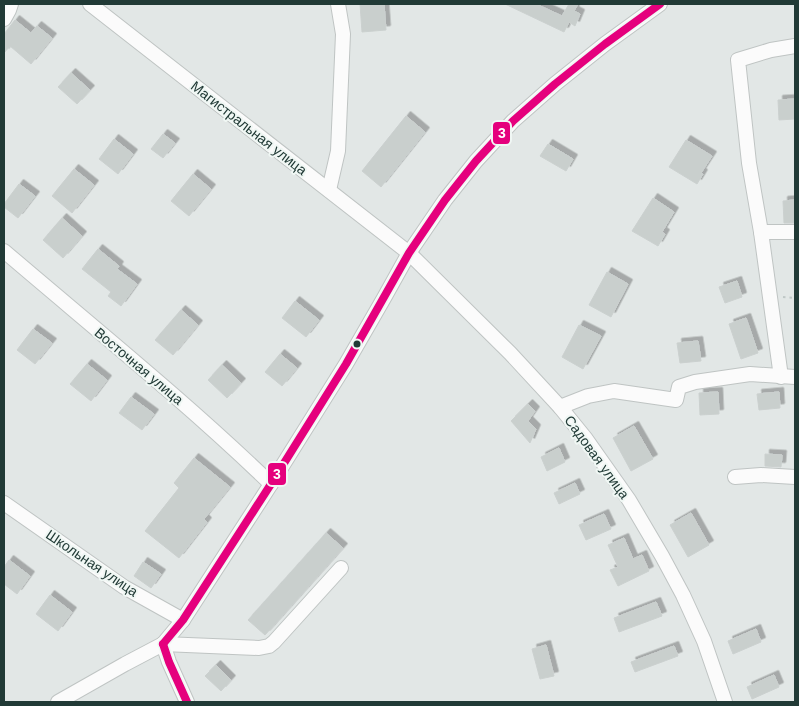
<svg xmlns="http://www.w3.org/2000/svg" width="799" height="706" font-family="Arial,sans-serif">
  <style>
    .building { fill: #c9cfcd; stroke: #cbd0cf; filter: url(#shadow) }
    .lines { fill: none; stroke-linecap: round; stroke-linejoin: round }
    .minor-casing { stroke: #bfc4c3; stroke-width: 16 }
    .path { stroke: #bfc7c6; stroke-width: 2; stroke-dasharray: 2.5 4; stroke-linecap: butt }
    .minor { stroke: #fbfbfb; stroke-width: 14 }
    .bus-1-casing { stroke: #f0f7f4; stroke-width: 11 }
    .bus-1 { stroke: #e5007d; stroke-width: 8 }
    .bus-dot { fill: #213a36; stroke: #f0f7f4; stroke-width: 2 }
    .labels { text-anchor: middle; dominant-baseline: central; stroke-width: 4; stroke-linejoin: round; paint-order: stroke }
    .street-label { font-size: 14px; fill: #213a36; stroke: #f0f7f4 }
    .line-badge { stroke: #f0f7f4; stroke-width: 2 }
    .badge-label { font-size: 14px; text-anchor: middle; font-weight: bold; fill: #fff }
  </style>
  <defs>
    <filter id="shadow"><feDropShadow dx="4.5" dy="-4.5" stdDeviation="0" flood-color="#0004"/></filter>
  </defs>
  <rect width="100%" height="100%" fill="#e2e7e6"/>
  <g class="building">
    <path d="M360,4H384L386,30L362,32Z"/>
    <path d="M505,4H536L562,16L569,4H578L574,11L580,14L575,26L569,22L564,32Z"/>
    <path d="M15,20L31,33L37,26L52,38L31,64L10,46L4,53V34Z"/>
    <path d="M71,73L90,90L77,104L58,87Z"/>
    <path d="M795,99V119L779,120L778,100Z"/>
    <path d="M406,116L425,132L381,187L362,171Z"/>
    <path d="M163,134L175,143L163,158L151,149Z"/>
    <path d="M114,139L133,154L118,174L99,159Z"/>
    <path d="M686,140L712,156L701,173L703,174L697,184L669,167Z"/>
    <path d="M548,144L573,159L566,171L540,156Z"/>
    <path d="M74,169L94,185L72,213L52,196Z"/>
    <path d="M193,174L211,189L189,216L171,201Z"/>
    <path d="M19,184L35,196L18,218L4,207V204Z"/>
    <path d="M653,198L674,212L662,232L665,234L658,246L632,231Z"/>
    <path d="M795,200V223H784L783,201Z"/>
    <path d="M62,218L82,236L63,258L43,240Z"/>
    <path d="M98,249L119,266L117,269L137,284L121,306L108,296L111,292L82,269Z"/>
    <path d="M607,272L628,284L611,317L589,305Z"/>
    <path d="M737,281L742,297L725,303L719,287Z"/>
    <path d="M295,301L319,320L306,337L282,318Z"/>
    <path d="M181,310L198,325L173,355L155,340Z"/>
    <path d="M746,318L758,353L741,359L729,324Z"/>
    <path d="M579,325L601,336L583,369L562,357Z"/>
    <path d="M33,329L52,343L35,364L17,350Z"/>
    <path d="M698,341L701,361L680,363L677,343Z"/>
    <path d="M280,354L297,368L282,386L265,372Z"/>
    <path d="M87,364L107,380L91,401L70,384Z"/>
    <path d="M222,365L241,383L227,398L208,380Z"/>
    <path d="M718,392L719,414L700,415L699,393Z"/>
    <path d="M779,392L780,408L759,410L757,394Z"/>
    <path d="M131,397L154,414L142,430L119,413Z"/>
    <path d="M528,404L535,411L528,421L536,429L530,443L511,421Z"/>
    <path d="M634,426L653,459L631,471L613,438Z"/>
    <path d="M559,448L565,462L547,471L541,457Z"/>
    <path d="M765,454L782,455L781,467L765,466Z"/>
    <path d="M194,458L230,487L204,519L207,522L179,558L145,531L179,488L174,483Z"/>
    <path d="M575,483L580,494L559,504L554,493Z"/>
    <path d="M691,513L709,545L688,557L670,525Z"/>
    <path d="M604,514L611,529L586,540L579,525Z"/>
    <path d="M326,533L343,548L265,635L248,620Z"/>
    <path d="M624,538L633,559L642,555L649,571L618,586L610,570L618,567L608,545Z"/>
    <path d="M9,560L30,576L17,594L4,584V567Z"/>
    <path d="M143,562L161,574L151,588L134,576Z"/>
    <path d="M50,595L72,612L58,631L36,614Z"/>
    <path d="M656,602L662,616L619,632L614,618Z"/>
    <path d="M756,629L761,642L733,654L728,641Z"/>
    <path d="M546,645L554,676L540,679L532,649Z"/>
    <path d="M674,646L678,656L635,672L631,662Z"/>
    <path d="M216,665L231,680L221,691L205,676Z"/>
    <path d="M774,675L779,687L752,699L747,687Z"/>
  </g>
  <g class="lines">
    <g class="minor-casing">
      <g id="minor">
        <path d="M90,4L409,253L510,353L560,407L586,439L629,500L662,556L683,595L704,641L725,702"/>
        <path d="M4,19L9,10L11,4"/>
        <path d="M329,190L338,151L343,34L338,4"/>
        <path d="M761,232H795"/>
        <path d="M4,251C94,328 186,402 271,484"/>
        <path d="M781,377L761,232L749,163L738,60L771,50L795,46"/>
        <path d="M560,407L588,396L614,391L676,400L679,387L695,382L750,374L795,377"/>
        <path d="M735,477L761,475L795,477"/>
        <path d="M4,503L124,587L183,620"/>
        <path d="M163,644L259,648L269,646L274,642L341,568"/>
        <path d="M163,644L169,662L187,702"/>
        <path d="M58,702L125,664L163,644L183,620L271,484L346,364L384,298L409,253L445,200L476,161L513,121L555,84L605,44L660,4"/>
      </g>
    </g>
    <path class="path" d="M783,297L795,298"/>
    <use href="#minor" class="minor"/>
    <g class="bus-1-casing">
      <g id="bus-1">
        <path d="M163,644L183,620L271,484L346,364L409,253L445,200L476,161L513,121L555,84L605,44L660,4"/>
        <path d="M163,644L169,662L187,702"/>
      </g>
    </g>
    <use href="#bus-1" class="bus-1"/>
  </g>
  <circle class="bus-dot" cx="357" cy="344" r="4.5"/>
  <g class="labels">
    <g class="street-label">
      <text transform="translate(249 128) rotate(38)">Магистральная улица</text>
      <text transform="translate(139 366) rotate(40)">Восточная улица</text>
      <text transform="translate(597 457) rotate(54)">Садовая улица</text>
      <text transform="translate(92 563) rotate(34)">Школьная улица</text>
    </g>
  </g>
  <g class="line-badge">
    <rect x="492" y="121" width="19" height="24" rx="5" fill="#e5007d"/>
    <rect x="267" y="462" width="20" height="24" rx="5" fill="#e5007d"/>
  </g>
  <g class="badge-label">
    <text x="502" y="138">3</text>
    <text x="277" y="479">3</text>
  </g>
  <rect width="799" height="706" fill="none" stroke="#213a36" stroke-width="10"/>
</svg>
